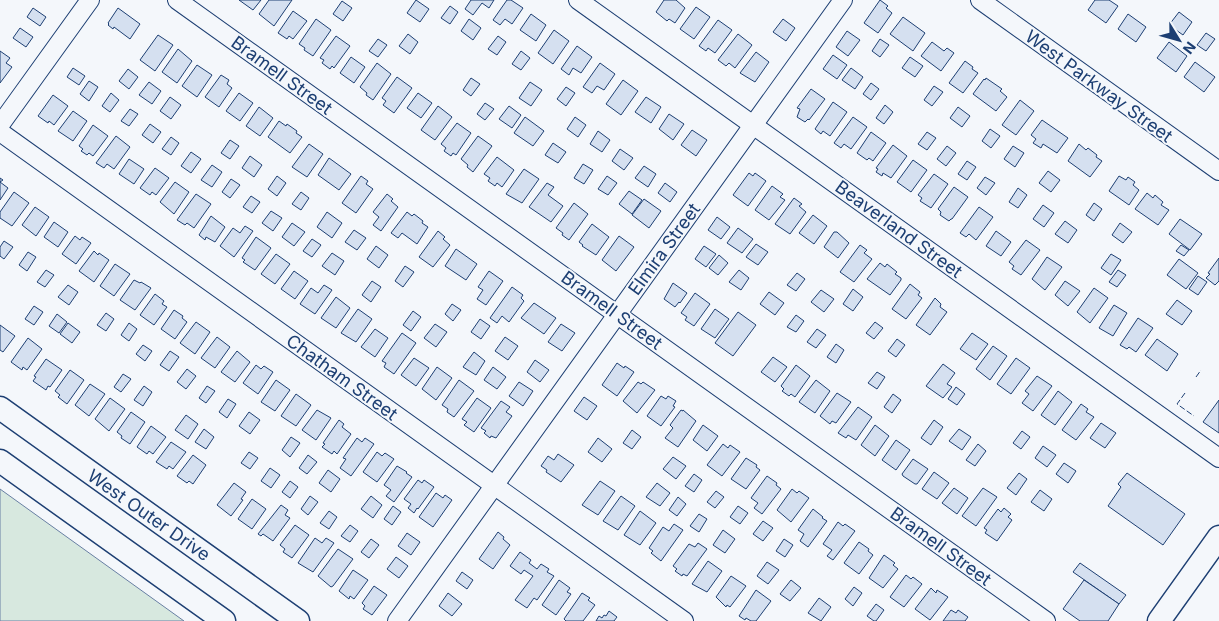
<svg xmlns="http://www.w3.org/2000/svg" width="1219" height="621" font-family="Inter,sans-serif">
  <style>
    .green { fill: #d7e8df; stroke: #687fa3 }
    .building { fill: #d5e0f0; stroke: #1d3f73 }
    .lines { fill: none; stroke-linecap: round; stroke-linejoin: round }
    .minor-casing { stroke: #1d3f73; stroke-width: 20 }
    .major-casing { stroke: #1d3f73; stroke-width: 25 }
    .minor { stroke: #f4f7fb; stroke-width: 18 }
    .major { stroke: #f4f7fb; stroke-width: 22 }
    .fence { stroke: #1d3f73; stroke-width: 1; stroke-dasharray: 6 2.5; stroke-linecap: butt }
    .labels { text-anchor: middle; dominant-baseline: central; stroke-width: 4; stroke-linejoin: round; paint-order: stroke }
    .street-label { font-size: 18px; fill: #1d3f73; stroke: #f4f7fb }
  </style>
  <rect width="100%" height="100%" fill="#f4f7fb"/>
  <path class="green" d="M0,489L184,621H0Z"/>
  <g class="building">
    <path d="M239,0H261L253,10Z"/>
    <path d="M269,0H292L274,26L259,14Z"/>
    <path d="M416,0L429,9L420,22L407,13Z"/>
    <path d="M471,0H494L489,8L482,3L473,15L465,9Z"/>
    <path d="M507,0H511L523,8L512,24L505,19L500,25L493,20Z"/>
    <path d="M664,0H676L685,8L675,23L669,19L667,21L656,12Z"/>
    <path d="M880,0L888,6L886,8L892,13L878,33L864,23Z"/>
    <path d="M1095,0H1109L1118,6L1106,23L1088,10Z"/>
    <path d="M342,1L352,8L343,21L333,14Z"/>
    <path d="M450,6L458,12L450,24L441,18Z"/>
    <path d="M696,7L710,17L694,39L680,29Z"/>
    <path d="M33,8L46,17L40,26L27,17Z"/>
    <path d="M118,8L140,24L130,39L114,27L113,29L108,25L109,24L108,23Z"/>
    <path d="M293,11L307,21L293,39L289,36L287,39L278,33Z"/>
    <path d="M1179,12L1192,22L1183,35L1169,25Z"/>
    <path d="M531,14L546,25L536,41L520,30Z"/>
    <path d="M1128,14L1146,27L1136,42L1118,29Z"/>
    <path d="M903,17L925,33L913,51L890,34Z"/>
    <path d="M316,19L331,30L313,56L304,50L305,48L299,44Z"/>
    <path d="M469,19L481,28L473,40L461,31Z"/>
    <path d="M783,19L795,28L786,41L773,32Z"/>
    <path d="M718,20L732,30L715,53L708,48L706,51L699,46Z"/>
    <path d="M20,28L33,37L26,47L13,38Z"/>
    <path d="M554,30L569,41L553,64L538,53Z"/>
    <path d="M847,31L860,40L848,56L836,47Z"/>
    <path d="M1206,33L1215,39L1206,51L1197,45Z"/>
    <path d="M408,34L418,42L410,54L399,46Z"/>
    <path d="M738,34L752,45L735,68L729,63L726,66L718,60Z"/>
    <path d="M158,35L173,45L155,71L140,60Z"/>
    <path d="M336,36L350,46L334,68L332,66L330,69L322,63L324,60L320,58Z"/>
    <path d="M498,36L506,42L497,55L488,49Z"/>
    <path d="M378,39L387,45L378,57L369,51Z"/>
    <path d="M880,39L889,45L880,57L872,51Z"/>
    <path d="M932,42L944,51L947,48L954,53L941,71L921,56Z"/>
    <path d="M1169,42L1187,56L1176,72L1157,58Z"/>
    <path d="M577,46L592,57L581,73L573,68L569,75L561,69Z"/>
    <path d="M178,49L192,61L177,83L162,72Z"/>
    <path d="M0,51L10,58L6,63L12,67L0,83Z"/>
    <path d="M521,51L530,58L521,70L512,64Z"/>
    <path d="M756,52L769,62L755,82L740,73Z"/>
    <path d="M833,55L847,65L837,79L823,69Z"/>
    <path d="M351,57L365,67L354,83L340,73Z"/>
    <path d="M910,57L923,66L915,77L902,68Z"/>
    <path d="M965,61L973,67L972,69L978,73L963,93L949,83Z"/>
    <path d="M1195,62L1215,77L1204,92L1184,77Z"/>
    <path d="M377,63L391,74L373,100L366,95L367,93L360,87Z"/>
    <path d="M600,63L615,74L604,90L597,86L592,93L583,87Z"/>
    <path d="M197,65L212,75L197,97L182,86Z"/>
    <path d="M73,68L85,76L79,85L67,77Z"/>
    <path d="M851,68L863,77L855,89L842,80Z"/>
    <path d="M128,69L138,77L129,89L119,81Z"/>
    <path d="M221,75L229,80L227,84L232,88L219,107L205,97Z"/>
    <path d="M397,77L412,88L394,113L383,105L386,101L382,98Z"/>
    <path d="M471,78L480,84L471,96L463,90Z"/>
    <path d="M986,78L1002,89L1000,91L1007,97L996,111L973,94L984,79L985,80Z"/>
    <path d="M623,80L638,91L621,115L606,104Z"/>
    <path d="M89,81L98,87L89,101L80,94Z"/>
    <path d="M149,82L161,91L152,104L139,95Z"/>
    <path d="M530,82L542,90L531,106L519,98Z"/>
    <path d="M871,83L879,89L871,100L863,94Z"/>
    <path d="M934,86L943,92L932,106L924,100Z"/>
    <path d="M566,87L575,93L566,106L557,99Z"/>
    <path d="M811,89L825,99L809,120L808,119L805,122L797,117L800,109L797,108Z"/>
    <path d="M111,93L119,100L110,112L102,106Z"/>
    <path d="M239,93L253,103L240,121L226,111Z"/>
    <path d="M418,93L432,103L421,118L407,108Z"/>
    <path d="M53,95L68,106L54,125L49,121L48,123L38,116Z"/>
    <path d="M170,97L181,105L171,119L160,111Z"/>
    <path d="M646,97L661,107L651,123L635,112Z"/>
    <path d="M1020,100L1034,111L1016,135L1002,125Z"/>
    <path d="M833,102L847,112L830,136L823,131L821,134L815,129Z"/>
    <path d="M485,103L494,109L485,120L477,114Z"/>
    <path d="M885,105L893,112L884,124L876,118Z"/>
    <path d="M438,106L452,117L435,140L421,130Z"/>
    <path d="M509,106L521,115L512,128L499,119Z"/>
    <path d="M259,107L273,118L260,136L246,126Z"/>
    <path d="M958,107L970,116L962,127L950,118Z"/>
    <path d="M130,109L138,114L129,126L121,121Z"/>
    <path d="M73,111L87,121L73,141L58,131Z"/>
    <path d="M669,114L684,124L673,140L659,129Z"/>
    <path d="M525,117L544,131L533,146L514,133Z"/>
    <path d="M575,117L586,125L578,137L567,129Z"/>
    <path d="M853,117L867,127L851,149L844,144L841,148L834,143Z"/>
    <path d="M1042,120L1068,138L1057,153L1043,144L1041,148L1033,143L1036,139L1031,135Z"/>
    <path d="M279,121L286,126L287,124L297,131L296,133L302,137L290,153L268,137Z"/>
    <path d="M457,123L471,133L456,155L453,153L451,156L444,151L446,148L441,144Z"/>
    <path d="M150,124L161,132L153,143L142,135Z"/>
    <path d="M93,125L108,136L93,156L89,153L87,155L81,151L83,149L79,146Z"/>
    <path d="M990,129L1000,136L991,148L982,141Z"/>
    <path d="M692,130L707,140L696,156L681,145Z"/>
    <path d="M598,131L610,140L602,152L590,144Z"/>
    <path d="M871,132L886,143L873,161L869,158L867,160L857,153Z"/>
    <path d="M927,132L936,138L927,150L918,144Z"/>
    <path d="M116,136L130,147L114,169L107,164L104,168L96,163Z"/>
    <path d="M478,136L492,146L473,172L467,167L468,165L461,159Z"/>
    <path d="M171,137L179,143L171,155L162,149Z"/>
    <path d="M230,140L239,146L230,159L221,153Z"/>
    <path d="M553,143L566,152L558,163L545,155Z"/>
    <path d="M309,144L323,154L307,177L292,167Z"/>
    <path d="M1079,144L1086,150L1088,148L1097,155L1096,157L1102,161L1090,177L1068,161Z"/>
    <path d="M893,145L907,156L891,178L883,173L882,176L876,172L878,169L876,168Z"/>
    <path d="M947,146L956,153L946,166L937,159Z"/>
    <path d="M1013,146L1024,153L1015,167L1004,159Z"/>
    <path d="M620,149L633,158L624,170L612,161Z"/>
    <path d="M191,152L201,159L191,173L181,166Z"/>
    <path d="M250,156L262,165L254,177L242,168Z"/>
    <path d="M497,157L514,170L502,187L497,183L495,186L488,181L490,178L484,174Z"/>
    <path d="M329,158L351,174L339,190L318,175Z"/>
    <path d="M129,159L144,169L134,184L119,174Z"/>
    <path d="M913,160L927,170L911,192L897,182Z"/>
    <path d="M967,161L976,167L967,180L958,174Z"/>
    <path d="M583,164L593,170L584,184L574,178Z"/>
    <path d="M212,165L222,172L212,187L201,180Z"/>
    <path d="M644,166L656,174L648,187L635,178Z"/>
    <path d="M155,168L169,178L156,195L152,192L150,195L140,188Z"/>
    <path d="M524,169L539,179L522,203L506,194Z"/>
    <path d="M1048,171L1060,180L1051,192L1039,183Z"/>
    <path d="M749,173L753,176L755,173L766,181L748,206L733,195Z"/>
    <path d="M934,174L948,184L931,208L920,201L922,198L918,195Z"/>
    <path d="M277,176L286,183L277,196L268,189Z"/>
    <path d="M361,176L368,181L366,184L373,189L356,213L342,203Z"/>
    <path d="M607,176L617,183L608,195L598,189Z"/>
    <path d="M1119,176L1126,180L1128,177L1135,182L1133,185L1139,190L1129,205L1109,191Z"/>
    <path d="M985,177L995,183L986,195L977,188Z"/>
    <path d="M0,178L3,180L0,182L8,188L0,200Z"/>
    <path d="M231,179L240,185L230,198L222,192Z"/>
    <path d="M175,182L189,192L174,214L160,202Z"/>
    <path d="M547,183L554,187L548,195L563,206L551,222L529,207Z"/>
    <path d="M665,183L677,192L670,202L658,193Z"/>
    <path d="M772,186L783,194L780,197L785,200L769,220L755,210Z"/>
    <path d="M954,187L968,197L952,219H951L949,221L940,215L941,212L938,209Z"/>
    <path d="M1018,188L1027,195L1018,208L1009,202Z"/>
    <path d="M629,191L642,200L632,214L619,204Z"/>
    <path d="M14,192L29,203L12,226L0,218V212Z"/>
    <path d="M301,192L309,198L301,210L292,204Z"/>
    <path d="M1147,193L1153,198L1155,195L1163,202L1161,205L1169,210L1158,225L1135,209Z"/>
    <path d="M196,194L211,204L194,228L187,223L185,225L177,220Z"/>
    <path d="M387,194L393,199L391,201L398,207L381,231L373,225L379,217L373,212Z"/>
    <path d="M251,196L260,202L252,213L243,207Z"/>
    <path d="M794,198L802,204L799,206L806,212L790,234L775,224Z"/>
    <path d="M644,199L661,211L649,228L632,215Z"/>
    <path d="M574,203L588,214L569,240L562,235L563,233L556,228Z"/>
    <path d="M1094,203L1102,209L1094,221L1086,215Z"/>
    <path d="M1043,205L1054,213L1044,227L1033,219Z"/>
    <path d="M35,207L49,217L36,236L22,225Z"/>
    <path d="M979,207L993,217L976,240L969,234L966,237L960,233Z"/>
    <path d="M271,211L282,218L273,231L262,223Z"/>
    <path d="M327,212L342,223L332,238L317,227Z"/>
    <path d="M407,212L412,216L414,214L423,221L422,223L428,227L417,244L402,233L398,238L391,233Z"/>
    <path d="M813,215L827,226L814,244L799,233Z"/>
    <path d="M211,216L225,227L215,242L206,237L205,240L199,235Z"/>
    <path d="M717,217L730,227L721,239L708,230Z"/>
    <path d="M1180,219L1202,234L1190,250L1169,234Z"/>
    <path d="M1065,221L1077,230L1068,243L1055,234Z"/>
    <path d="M54,222L68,232L58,247L44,237Z"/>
    <path d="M292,223L305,232L294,246L282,237Z"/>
    <path d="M1120,223L1132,232L1123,243L1112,235Z"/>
    <path d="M592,224L609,237L596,255L582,246L583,245L579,242Z"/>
    <path d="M245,226L253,231L234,257L220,246L233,228L240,233Z"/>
    <path d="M738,228L753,239L742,253L727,243Z"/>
    <path d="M354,230L366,238L357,250L345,242Z"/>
    <path d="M438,231L445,237L443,239L450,245L433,267L419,257Z"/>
    <path d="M996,231L1011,242L1001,256L986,246Z"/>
    <path d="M834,232H837L849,243L838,258L824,247Z"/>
    <path d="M75,236L80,240L82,237L91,243L76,264L62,254Z"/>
    <path d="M619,236L634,247L616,271L602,260Z"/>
    <path d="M256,237L271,248L255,270L243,262L245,260L242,258Z"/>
    <path d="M312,239L321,245L312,257L303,251Z"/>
    <path d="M1026,240L1040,250L1021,275L1012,269L1014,266L1009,262Z"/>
    <path d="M4,241L13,247L4,259L0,256V247Z"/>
    <path d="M756,244L768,252L758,265L746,257Z"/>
    <path d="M860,245L867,250L864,253L872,259L854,282L840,272Z"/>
    <path d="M1181,245L1189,250L1184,256L1176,251Z"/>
    <path d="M376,246L388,255L379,268L367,259Z"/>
    <path d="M704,246L716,254L706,267L695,259Z"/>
    <path d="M456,249L477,264L466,280L445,266Z"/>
    <path d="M94,251L98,255L99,253L109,260L94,282L79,271Z"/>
    <path d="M28,252L36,257L27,271L19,265Z"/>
    <path d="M332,253L344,261L335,275L322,266Z"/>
    <path d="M276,254L290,264L275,284L261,274Z"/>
    <path d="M1111,254L1121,260L1111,275L1101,268Z"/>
    <path d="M719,255L728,263L718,275L709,268Z"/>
    <path d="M1047,257L1062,267L1045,290L1032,279Z"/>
    <path d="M1219,258V281L1215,285L1206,278L1210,274L1208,273Z"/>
    <path d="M1179,259L1198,273L1186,289L1167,275Z"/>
    <path d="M880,263L885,267L887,264L897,272L895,274L901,278V280L890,295L867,279Z"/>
    <path d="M115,264L130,274L114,296L100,286Z"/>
    <path d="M405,266L414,272L403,287L395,281Z"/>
    <path d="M46,270L54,275L45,287L37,282Z"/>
    <path d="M739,270L749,278L741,290L729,282Z"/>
    <path d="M1118,270L1126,275L1117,287L1109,282Z"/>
    <path d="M294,271L308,281L295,299L281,289Z"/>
    <path d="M489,271L503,281L486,305L477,299L483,290L478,287Z"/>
    <path d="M797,273L805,279L796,291L787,285Z"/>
    <path d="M1198,276L1207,282L1198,295L1189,289Z"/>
    <path d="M134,280L140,283L141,282L151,288L135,310L120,300Z"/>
    <path d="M372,281L381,287L371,302L362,295Z"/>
    <path d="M1065,281L1080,291L1068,306L1055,295Z"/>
    <path d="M673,283L687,293L680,303L679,302L675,307L664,299Z"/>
    <path d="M910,284L920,292L918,295L922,298L906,319L892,309Z"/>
    <path d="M68,285L78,292L69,305L58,297Z"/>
    <path d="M324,285L332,290L315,314L300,304L311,288L318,293Z"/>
    <path d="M512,287L523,295L521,298L524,301L509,322L502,316L497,323L490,318Z"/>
    <path d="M1094,288L1108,298L1090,323L1077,312Z"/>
    <path d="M853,289L863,297L853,311L843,304Z"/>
    <path d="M821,290L834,299L824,312L811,302Z"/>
    <path d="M769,292L784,303L775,315L760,304Z"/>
    <path d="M695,293L710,304L694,326L685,320L687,317L681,313Z"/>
    <path d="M155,294L164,301L162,304L167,307L154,325L140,315Z"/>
    <path d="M336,297L350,308L336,328L321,318Z"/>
    <path d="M935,298L941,304L940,307L947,312L930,335L916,325Z"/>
    <path d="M1177,300L1192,311L1182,325L1166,314Z"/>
    <path d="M534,303L556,318L544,334L521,318Z"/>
    <path d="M452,304L461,310L453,321L445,314Z"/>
    <path d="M1114,305L1127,313L1113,336L1099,328Z"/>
    <path d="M34,306L43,312L34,325L25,319Z"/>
    <path d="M358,309L372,319L356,342L341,333Z"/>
    <path d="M715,309L729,319L715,338L701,329Z"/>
    <path d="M174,310L183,316L182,318L187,322L175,339L161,329Z"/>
    <path d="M413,311L421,317L411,331L403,325Z"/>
    <path d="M738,312L756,325L733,356L715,343Z"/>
    <path d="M106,313L114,319L106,331L97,325Z"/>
    <path d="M57,314L67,322L59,333L49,326Z"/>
    <path d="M796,315L804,321L796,332L787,327Z"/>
    <path d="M1138,318L1153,328L1136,352L1129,347L1127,349L1120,345Z"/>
    <path d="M480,319L490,326L481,339L471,332Z"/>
    <path d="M196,322L210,332L195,354L180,343Z"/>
    <path d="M875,322L883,328L874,339L866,333Z"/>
    <path d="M68,323L80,332L72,343L60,334Z"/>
    <path d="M129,323L137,329L129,341L121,335Z"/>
    <path d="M435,324L447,332L436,347L424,338Z"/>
    <path d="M561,324L575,333L562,351L548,342Z"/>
    <path d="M0,325L15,336L3,352L0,350Z"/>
    <path d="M375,329L388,338L375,357L361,347Z"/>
    <path d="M817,329L826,335L816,348L807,342Z"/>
    <path d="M402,333L416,343L394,374L384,367L386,363L382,361Z"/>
    <path d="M972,333L988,344L976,360L960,349Z"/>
    <path d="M217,337L230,347L215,368L201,358Z"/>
    <path d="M505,337L518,346L508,360L495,351Z"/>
    <path d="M28,338L42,349L27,370L23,367L22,370L11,362Z"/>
    <path d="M897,339L905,345L896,357L888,351Z"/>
    <path d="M1157,339L1178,354L1167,371L1145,355Z"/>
    <path d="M836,344L844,350L836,363L827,357Z"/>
    <path d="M143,345L152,351L145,361L136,354Z"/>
    <path d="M993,346L1007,356L990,380L976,369Z"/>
    <path d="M170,351L179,357L169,371L160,365Z"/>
    <path d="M237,351L250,362L235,382L221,372Z"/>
    <path d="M474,352L485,361L476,375L463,367Z"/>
    <path d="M773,357L787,367L775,382L761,372Z"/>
    <path d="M414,358L429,368L416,386L401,375Z"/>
    <path d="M1016,358L1030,368L1011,394L997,384Z"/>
    <path d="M46,359L62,370L50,387L48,386L46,390L33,381L36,377L34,376Z"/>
    <path d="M535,360L549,370L540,382L527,372Z"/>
    <path d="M617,363L624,368L625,366L634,372L617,396L602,385Z"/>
    <path d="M943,364L955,373L947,384L952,387L943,398L926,386Z"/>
    <path d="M256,365L261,369L264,366L273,372L258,394L243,383Z"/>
    <path d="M796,365L810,376L795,397L791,394L789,396L782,391L784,389L781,386Z"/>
    <path d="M437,367L452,378L436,400L422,389Z"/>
    <path d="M493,367L506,377L497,389L484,380Z"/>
    <path d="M187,369L196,376L186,389L177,382Z"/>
    <path d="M70,370L84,380L67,404L58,397L60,395L55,391Z"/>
    <path d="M877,372L885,377L877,389L868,383Z"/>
    <path d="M123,374L131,379L121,392L114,387Z"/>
    <path d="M1037,376L1052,386L1033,411L1022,403L1029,394L1025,391Z"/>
    <path d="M276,380L290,390L275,411L261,402Z"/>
    <path d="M459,380L474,391L454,417L447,412L448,409L442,405Z"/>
    <path d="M816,380L830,391L815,413L799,402Z"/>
    <path d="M519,382L533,391L523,406L509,396Z"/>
    <path d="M638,382L641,384L643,382L655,390L637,413L623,401Z"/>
    <path d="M90,384L105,394L89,416L75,405Z"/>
    <path d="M144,386L152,392L143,406L134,400Z"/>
    <path d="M207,386L215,391L206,403L199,398Z"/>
    <path d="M956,387L965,394L957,405L948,399Z"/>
    <path d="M1058,391L1072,402L1055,425L1041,415Z"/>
    <path d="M837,393L851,402L836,423L832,421L830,424L820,416Z"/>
    <path d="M296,394L311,405L296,426L281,416Z"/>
    <path d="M893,394L901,400L892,413L884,407Z"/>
    <path d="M661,396L666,399L668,396L676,401L673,406L675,407L661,426L647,416Z"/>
    <path d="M584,397L597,406L587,420L574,411Z"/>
    <path d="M110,398L125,409L109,431L95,419Z"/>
    <path d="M477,398L491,408L474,432L464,425L467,422L462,419Z"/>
    <path d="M228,399L236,404L227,418L219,412Z"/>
    <path d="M1219,400V433L1203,422Z"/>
    <path d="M501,401L510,407L506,412L512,416L496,438L491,436L490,438L484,433L486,431L481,428Z"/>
    <path d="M1081,404L1088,409L1086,412L1094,417L1076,440L1062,430Z"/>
    <path d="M858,407L872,417L856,440L848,435L846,438L838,433Z"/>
    <path d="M317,410L331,418L316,440L302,430Z"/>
    <path d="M681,410L683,411V410L696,421L678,447L665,438L673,428L670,425Z"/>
    <path d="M131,412L145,422L130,444L121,438L122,436L117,432Z"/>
    <path d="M249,412L260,420L250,434L239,426Z"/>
    <path d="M186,415L198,424L188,439L175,430Z"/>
    <path d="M339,420L344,424L342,427L351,434L337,454L334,451L332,454L322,447L325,444L323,443Z"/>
    <path d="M934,420L943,427L931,445L921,438Z"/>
    <path d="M1101,423L1116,433L1105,448L1090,438Z"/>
    <path d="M703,425L718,436L707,451L693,440Z"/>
    <path d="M875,425L889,436L875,456L861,445Z"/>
    <path d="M151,426L166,437L153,454L149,451L147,454L137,447Z"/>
    <path d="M204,429L214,437L206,449L195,442Z"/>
    <path d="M959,429L971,437L962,450L949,441Z"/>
    <path d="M632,430L641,437L632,449L623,443Z"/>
    <path d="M1022,431L1030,437L1021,449L1013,443Z"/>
    <path d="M291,437L300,443L290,457L282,450Z"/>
    <path d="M357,438L362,442L365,438L374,444L351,476L340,468L346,459L343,458Z"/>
    <path d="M598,438L612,449L602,462L588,452Z"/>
    <path d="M896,440L910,450L896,470L882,460Z"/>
    <path d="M171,442L186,452L173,469L169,466L167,469L156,462Z"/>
    <path d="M723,444L728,448L730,445L740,452L722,476L707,465Z"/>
    <path d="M978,444L986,451L975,466L966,460Z"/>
    <path d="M1043,446L1056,455L1047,467L1035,458Z"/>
    <path d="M249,452L258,458L250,469L241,463Z"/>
    <path d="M377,452L382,456L385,453L394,459L377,482L363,472Z"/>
    <path d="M558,454L574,465L561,482L546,472L547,470L541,466L548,456L554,460Z"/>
    <path d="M193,455L206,465L193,484L189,481L187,483L177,476Z"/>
    <path d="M308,455L317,462L307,474L299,468Z"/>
    <path d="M673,457L686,466L676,479L663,469Z"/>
    <path d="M746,458L757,465L756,467L760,470L746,489L731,479Z"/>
    <path d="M913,459L928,469L917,484H915L903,476L902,474Z"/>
    <path d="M1064,463L1076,471L1068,483L1056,474Z"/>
    <path d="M397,466L407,472L406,473L412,477L394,502L386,496L391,490L384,485Z"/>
    <path d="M270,468L280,475L271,488L261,481Z"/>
    <path d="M328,470L340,479L331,492L319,483Z"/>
    <path d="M934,472L949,483L937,499L922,489Z"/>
    <path d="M1019,473L1027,479L1016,495L1007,488Z"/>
    <path d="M1127,473L1185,514L1163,545L1108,506L1121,487L1118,484Z"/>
    <path d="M694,474L702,480L694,492L685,486Z"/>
    <path d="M767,476L777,483L776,485L781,489L762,514L754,508L758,503L751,498Z"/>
    <path d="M418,480L422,483L424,480L434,487L418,509L417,508L414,513L408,508L411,504L404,499Z"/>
    <path d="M290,481L298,487L290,498L282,492Z"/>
    <path d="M600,481L615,491L598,515L582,505Z"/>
    <path d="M234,483L246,492L241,499L243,500L231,516L217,505Z"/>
    <path d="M657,483L670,493L660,506L646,497Z"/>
    <path d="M954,488L968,498L957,514L942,503Z"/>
    <path d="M983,488L997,497L976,526L962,516Z"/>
    <path d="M792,489L797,493L799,491L809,498L791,522L777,510Z"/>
    <path d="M1040,490L1052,499L1044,511L1031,502Z"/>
    <path d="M716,491L724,497L715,508L707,502Z"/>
    <path d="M436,493L443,498L445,495L452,500L433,527L419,517Z"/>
    <path d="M310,496L318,502L308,515L301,509Z"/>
    <path d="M371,496L382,505L373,518L361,509Z"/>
    <path d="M621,496L635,506L618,530L603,521Z"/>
    <path d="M678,497L686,504L677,516L669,510Z"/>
    <path d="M252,499L266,509L252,529L238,519Z"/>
    <path d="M281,505L288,510L285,515L290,518L273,541L263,534L261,536L258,534Z"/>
    <path d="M393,506L401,512L392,525L384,519Z"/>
    <path d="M738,506L748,513L740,524L730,517Z"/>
    <path d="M1004,508L1011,514L1008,517L1012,520L997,541L985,533L987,530L984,528L998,509L1001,512Z"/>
    <path d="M813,509L823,517L822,518L827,521L808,547L800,541L804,534L798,530Z"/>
    <path d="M329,511L337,517L329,529L320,523Z"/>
    <path d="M640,511L656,523L640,545L624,535Z"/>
    <path d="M699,514L707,519L699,532L690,526Z"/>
    <path d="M763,521L773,528L763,541L753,534Z"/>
    <path d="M838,522L843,526L845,524L855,531L833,560L827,556L832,550L823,544Z"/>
    <path d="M674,524L683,530L661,561L651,553L653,551L649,548L663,527L669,531Z"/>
    <path d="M295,525L309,535L292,558L283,552L285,549L280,545Z"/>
    <path d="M350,525L358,531L350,542L341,536Z"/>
    <path d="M723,530L735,539L725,553L713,545Z"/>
    <path d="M498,532L504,537L503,539L510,545L493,569L479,559Z"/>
    <path d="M407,533L420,542L411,555L398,546Z"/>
    <path d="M315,538L322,543L326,538L334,543L313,572L298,563Z"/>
    <path d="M371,539L379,545L369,558L361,552Z"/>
    <path d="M784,539L793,545L785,557L776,551Z"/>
    <path d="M859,542L869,549L868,551L873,555L859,574L844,563Z"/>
    <path d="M698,543L707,549L687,576L683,574L682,576L675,571L677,569L673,566L689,544L695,547Z"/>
    <path d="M338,549L353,559L333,586L331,587L318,576Z"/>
    <path d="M520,552L531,560L529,563L537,569L541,564L549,569L547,572L554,576L537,600L534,598L527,608L515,600L533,576L524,570L521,574L510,566Z"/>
    <path d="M884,555L895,563L893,565L898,569L883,588L869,578Z"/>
    <path d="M396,557L408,566L399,578L387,569Z"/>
    <path d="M708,561L722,571L707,592L692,584Z"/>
    <path d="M767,562L779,570L768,584L757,576Z"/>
    <path d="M1080,563L1126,595L1119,604L1073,572Z"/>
    <path d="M353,570L368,580L354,599L350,596L349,599L339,591Z"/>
    <path d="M462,572L473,580L467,589L456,581Z"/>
    <path d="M906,575L911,579L913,577L922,584L904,607L890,597Z"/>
    <path d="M731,576L746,586L730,607L727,605L726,607L716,597Z"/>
    <path d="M559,580L570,588L567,592L571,594L556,615L542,605Z"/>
    <path d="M791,580L801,588L790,601L780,594Z"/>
    <path d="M1084,580L1119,604L1108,621H1080L1063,609Z"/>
    <path d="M374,586L387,595L372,615L363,609L365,606L362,603Z"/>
    <path d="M854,587L862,593L853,606L845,599Z"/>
    <path d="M931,588L936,593L937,590L948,597L930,620L915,609Z"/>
    <path d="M756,590L771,601L756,621H751L746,618L745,620L739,616Z"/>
    <path d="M448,593L462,604L452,616L439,606Z"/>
    <path d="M582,593L590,598L588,600L595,605L583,621H566L564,619Z"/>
    <path d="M819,598L831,607L821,621L808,613Z"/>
    <path d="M876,604L884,610L876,621H874L867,616Z"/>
    <path d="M951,610L956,613L958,610L968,617L965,621H943Z"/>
    <path d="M609,611L617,617L614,621H596L599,616L602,618L604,615L606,616Z"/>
  </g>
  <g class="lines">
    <g class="minor-casing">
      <g id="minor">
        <path d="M177,0L1046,621"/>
        <path d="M578,0L1219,458"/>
        <path d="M980,0L1219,171"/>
        <path d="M0,125L90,0"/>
        <path d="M0,132L684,621"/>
        <path d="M397,621L843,0"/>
      </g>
    </g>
    <g class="major-casing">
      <g id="major">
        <path d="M0,408L298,621"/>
        <path d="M0,461L224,621"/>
        <path d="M1159,621L1219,537"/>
      </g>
    </g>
    <use href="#minor" class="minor"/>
    <use href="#major" class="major"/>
    <g class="fence">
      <path d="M1196,377L1201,370"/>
      <path d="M1185,393L1177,404L1194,416"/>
    </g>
  </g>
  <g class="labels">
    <g class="street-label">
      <text transform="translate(282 75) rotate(36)">Bramell Street</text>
      <text transform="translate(1099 86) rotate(36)">West Parkway Street</text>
      <text transform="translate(899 229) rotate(36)">Beaverland Street</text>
      <text transform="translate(664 249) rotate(-54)">Elmira Street</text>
      <text transform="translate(612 310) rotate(36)">Bramell Street</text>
      <text transform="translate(342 377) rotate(36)">Chatham Street</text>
      <text transform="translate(149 515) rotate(35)">West Outer Drive</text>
      <text transform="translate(941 546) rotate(36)">Bramell Street</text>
    </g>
  </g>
  <g transform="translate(1179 40) rotate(127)" stroke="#f4f7fb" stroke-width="4" paint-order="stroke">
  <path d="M0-4L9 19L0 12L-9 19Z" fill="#1d3f73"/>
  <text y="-8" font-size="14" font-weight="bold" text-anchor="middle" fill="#1d3f73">N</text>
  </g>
</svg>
